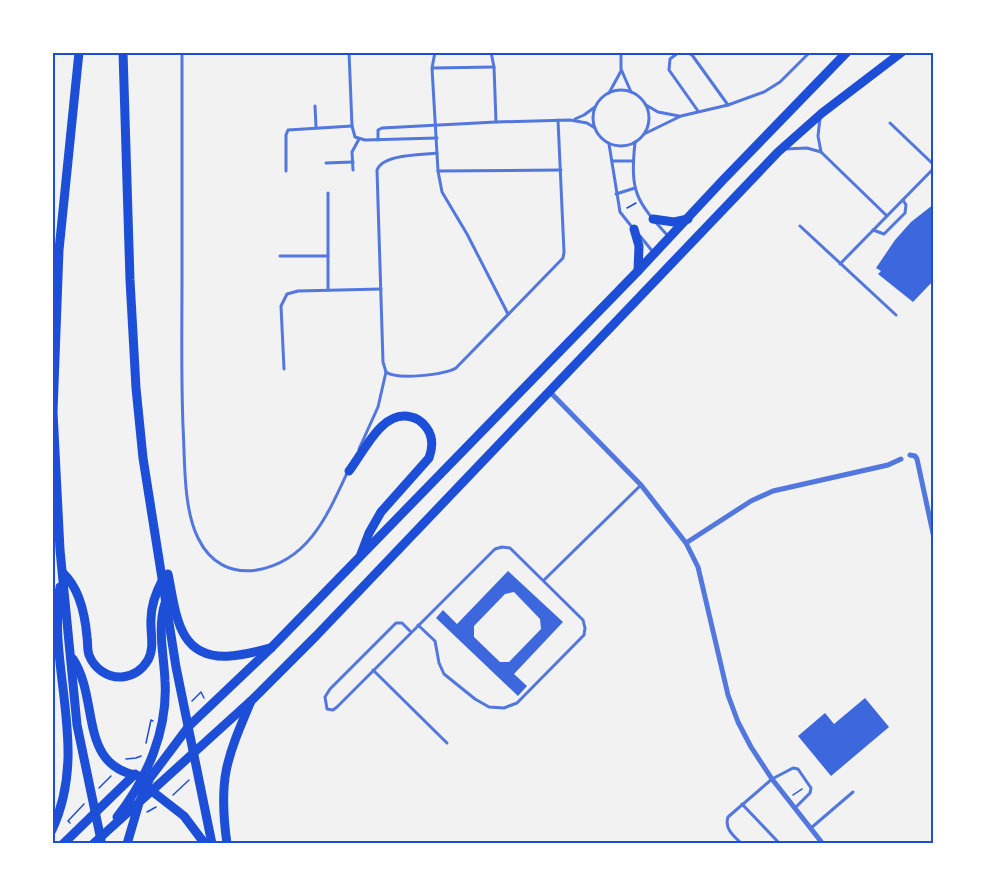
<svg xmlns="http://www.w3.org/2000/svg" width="986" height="896" font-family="'PT Sans Narrow',sans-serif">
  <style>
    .building { fill: #3d67dc; fill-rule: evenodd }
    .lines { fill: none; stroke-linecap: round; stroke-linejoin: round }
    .path { stroke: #1d4ed8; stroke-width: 1.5 }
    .service { stroke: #5277de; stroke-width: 3 }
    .minor { stroke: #5277de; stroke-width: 5 }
    .primary { stroke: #1d4ed8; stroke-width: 9 }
    .neatline { fill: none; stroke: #1d4ed8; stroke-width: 2 }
  </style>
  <rect width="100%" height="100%" fill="#f2f2f2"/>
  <g class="building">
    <path d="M934,204V280L913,302L878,274L881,271L876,268L895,240L911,222Z"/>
    <path d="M508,571L563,622L514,674L527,686L518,696L436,618L443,610L457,624ZM514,592L540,619L541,629L509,662H500L474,637V626L505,594Z"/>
    <path d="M865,698L889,727L831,776L798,736L825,713L834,724Z"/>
  </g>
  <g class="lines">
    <g class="path">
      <path d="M627,208L636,203"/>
      <path d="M192,701L201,692L204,698"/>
      <path d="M146,743L151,720L153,721"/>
      <path d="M126,759L136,758L141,756"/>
      <path d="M99,788L111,776"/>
      <path d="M173,795L189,780"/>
      <path d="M793,795L802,789"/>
      <path d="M147,812L156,807"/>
      <path d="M70,823L68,821L84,804"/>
    </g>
    <g class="service">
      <path d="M182,52C182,127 182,201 182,276C182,326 181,376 183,426C185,460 183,508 198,538C210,563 231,574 257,570C309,561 328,514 348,471"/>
      <path d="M349,52L352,126L355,137L365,140L437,138"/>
      <path d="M435,52L432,68L438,171L442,192L467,234L508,314"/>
      <path d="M491,52L494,67L496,122"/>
      <path d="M621,52V69L631,92"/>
      <path d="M679,52L670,59L669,70L698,111"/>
      <path d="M686,52L692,55L728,105"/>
      <path d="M433,68L494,67"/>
      <circle cx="621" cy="118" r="28"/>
      <path d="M609,93L621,71"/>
      <path d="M646,105L658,112L679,116"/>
      <path d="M315,106L316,127"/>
      <path d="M820,118L818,136L821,152"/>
      <path d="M575,119L584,115L595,107"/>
      <path d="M890,123L934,165"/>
      <path d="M644,134L681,116L728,105L764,92L780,82L810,52"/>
      <path d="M378,140V130L382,128L496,122L570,120L587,123L595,128"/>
      <path d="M635,142C630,192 635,200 669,237"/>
      <path d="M609,144L620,212L632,227"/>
      <path d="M786,149L807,148L821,152L887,216"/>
      <path d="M437,153C421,155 383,154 377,170L383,362L386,372C397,380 444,375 456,368L563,258L564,252L558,120"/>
      <path d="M612,161H633"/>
      <path d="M326,163L353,162"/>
      <path d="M353,170L352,152L359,139"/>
      <path d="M286,171V135L288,130L352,126"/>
      <path d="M438,171L561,170"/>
      <path d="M616,194L635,188"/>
      <path d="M800,226L896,315"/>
      <path d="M873,230L884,234L905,213L906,205L903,200"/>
      <path d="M640,236L653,252"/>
      <path d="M280,256H328"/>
      <path d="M840,264L934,168"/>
      <path d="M328,290V193"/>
      <path d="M284,369L281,306L287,294L298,291L381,289"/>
      <path d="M359,449L378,407L386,372"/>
      <path d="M544,580L641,485"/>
      <path d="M411,632L402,623H396L330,689L325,697L327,709L333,710L337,707L495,549L502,547L510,548L583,620L585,628L584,635L517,703L504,708L489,707L475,699L444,674L439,663L435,641L418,625"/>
      <path d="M373,670L447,743"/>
      <path d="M742,804L780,844"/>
      <path d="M811,828L853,792"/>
      <path d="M742,844C734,836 724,829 728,817L772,779L793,768L798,769L811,788L810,793L795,808"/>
    </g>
    <g class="minor">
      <path d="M550,392L641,485L686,543L698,567L728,695L738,722L751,747L772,779L823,844"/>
      <path d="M910,455L915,456L917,459L934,538"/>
      <path d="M686,543L751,501L773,491L888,465L901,459"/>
    </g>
    <g class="primary">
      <path d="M79,52L59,250L53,412L60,550L77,725L101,840"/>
      <path d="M123,52L130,280L136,388L143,458L176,667L212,844"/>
      <path d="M653,219L674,222L688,219"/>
      <path d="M634,229L639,246L638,271"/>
      <path d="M349,471C364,452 382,409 411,417C417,418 422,422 426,427C433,436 433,447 429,458L381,512L369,533L361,554"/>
      <path d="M63,573C79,588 85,614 87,637C88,643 87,649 89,655C94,668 107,678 122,677C133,676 142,670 148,660C155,647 150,633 151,619C151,605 156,592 163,579"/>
      <path d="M168,574C176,612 177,660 230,656C244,655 258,651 271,648"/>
      <path d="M73,659C101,702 76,770 146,777"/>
      <path d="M148,788L184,816L205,844"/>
      <path d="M117,817C147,779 168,730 165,681C164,655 157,628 165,603"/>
      <path d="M52,830C90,748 47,669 60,587"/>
      <path d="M63,844L135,774"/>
      <path d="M93,844L253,699L316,636L778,152L822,113L902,52"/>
      <path d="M127,844L139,803L150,778L189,726L271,648L637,272L723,180L847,52"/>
      <path d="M227,844C218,779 226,760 251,701"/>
    </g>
  </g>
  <rect width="986" height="896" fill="none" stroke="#ffffff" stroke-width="108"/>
  <rect x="54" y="54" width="878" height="788" class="neatline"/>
</svg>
